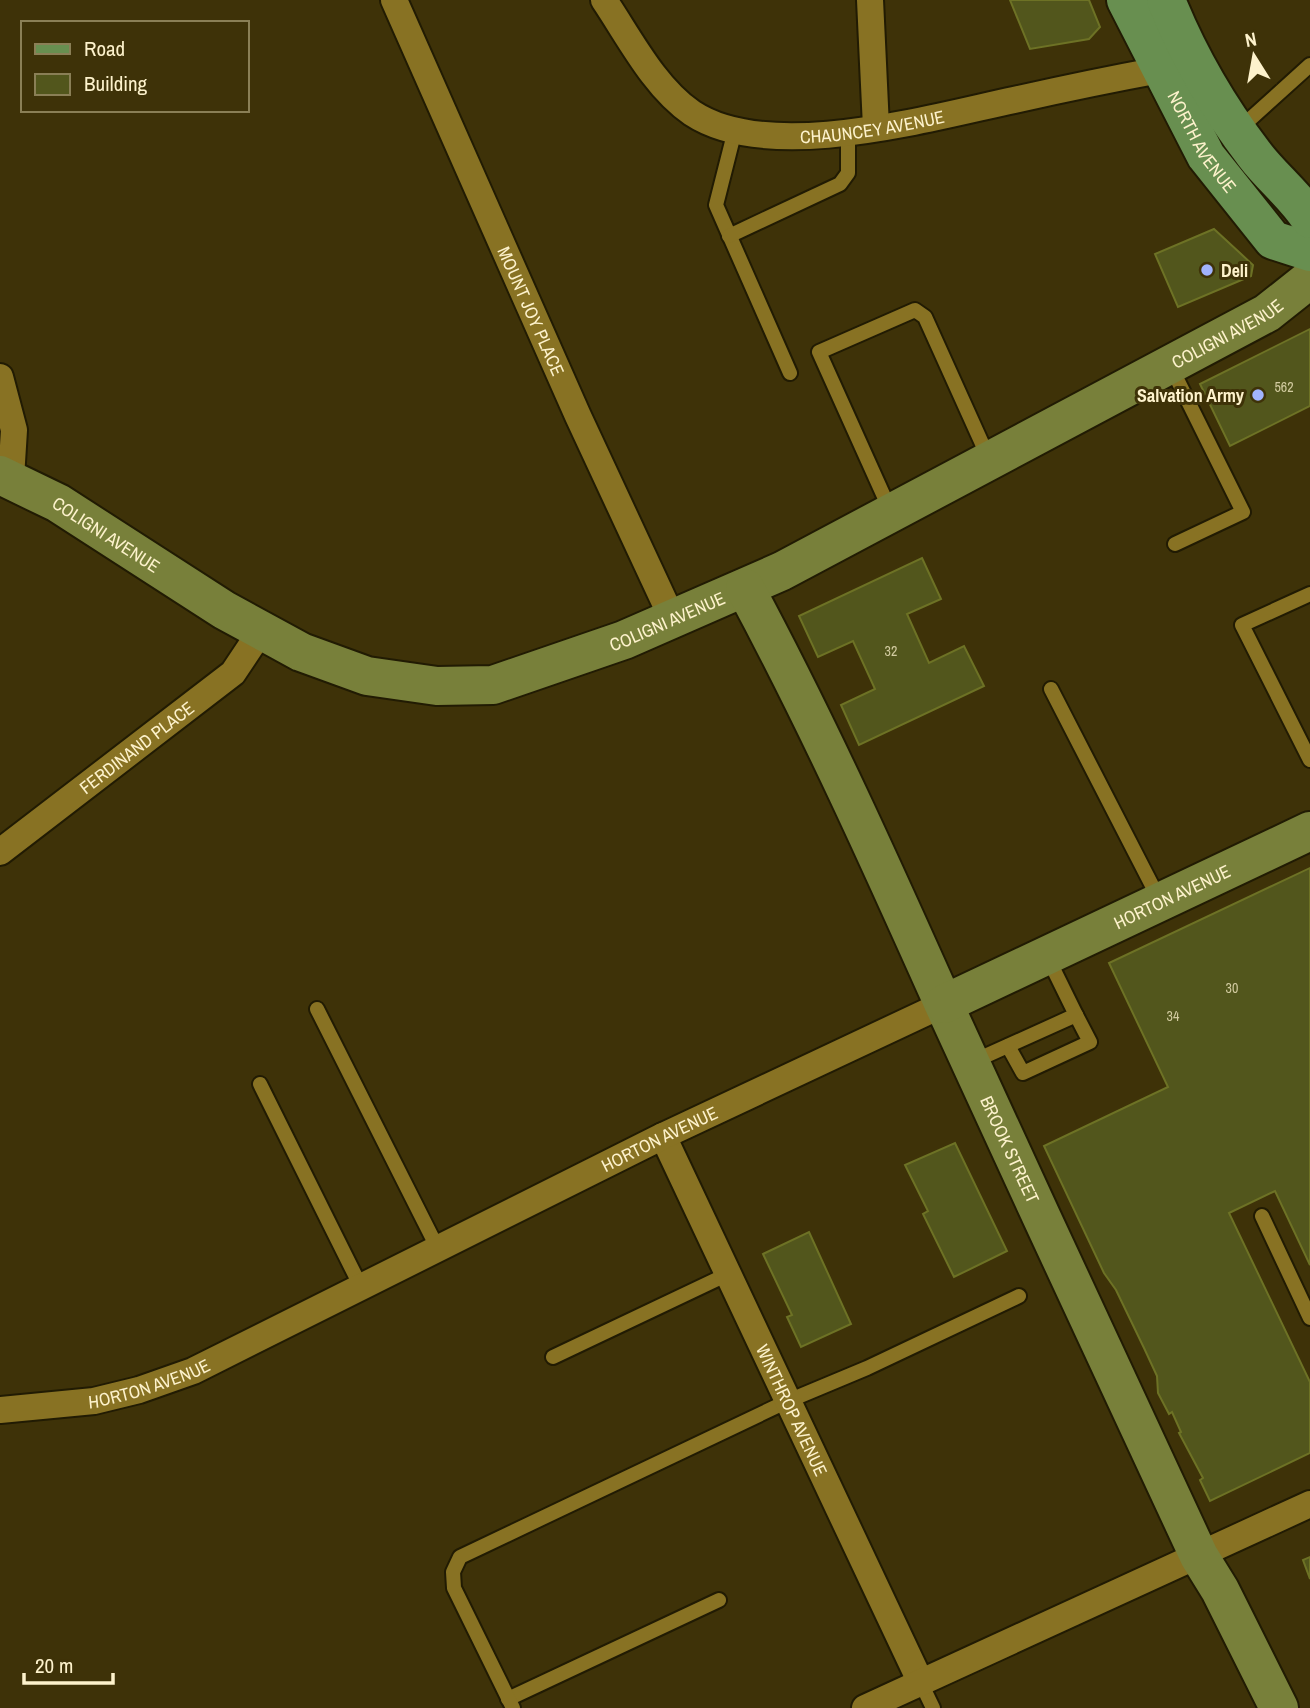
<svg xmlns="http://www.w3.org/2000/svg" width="1310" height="1708" font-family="'Archivo Narrow',sans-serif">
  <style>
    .building { fill: #52561c; stroke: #6d7225; stroke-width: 2 }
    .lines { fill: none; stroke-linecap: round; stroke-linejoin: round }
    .lane-casing { stroke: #211b03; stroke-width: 18 }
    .street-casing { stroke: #211b03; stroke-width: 30 }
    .secondary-casing { stroke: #211b03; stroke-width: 42 }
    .primary-casing { stroke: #211b03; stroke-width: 42 }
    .lane { stroke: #887223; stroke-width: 14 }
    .street { stroke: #887223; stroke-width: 26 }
    .secondary { stroke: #78803a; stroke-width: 38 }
    .primary { stroke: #688f50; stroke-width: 38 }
    .poi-dot { fill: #a1b3fd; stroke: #3e3208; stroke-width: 2.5 }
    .labels { text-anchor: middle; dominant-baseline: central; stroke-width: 6; stroke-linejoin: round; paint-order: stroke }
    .number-label { font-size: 14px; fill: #d2cba0 }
    .street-label { font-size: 18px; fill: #fdf2cc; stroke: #3e3208 }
    .poi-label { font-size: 18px; font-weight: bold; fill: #fdf2cc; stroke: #3e3208; text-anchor: start }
  </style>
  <rect width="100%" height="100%" fill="#3e3208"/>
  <g class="building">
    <path d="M1010,0H1089L1100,27L1089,39L1030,49Z"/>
    <path d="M1214,229L1253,265L1251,276L1178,307L1155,254Z"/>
    <path d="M1310,329V406L1230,446L1200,384Z"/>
    <path d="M922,558L941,599L907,614L929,663L964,646L984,686L859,745L841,705L875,689L853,641L818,657L799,616Z"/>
    <path d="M1310,868V1265L1275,1191L1229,1213L1310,1382V1453L1210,1501L1200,1480L1203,1478L1179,1433L1181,1432L1172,1412L1169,1414L1158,1393L1157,1376L1144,1348L1116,1290L1104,1273L1044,1146L1168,1087L1109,963Z"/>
    <path d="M955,1143L1007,1251L954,1277L923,1214L928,1211L905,1165Z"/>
    <path d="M809,1232L851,1324L801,1347L787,1317L792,1315L763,1254Z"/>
    <path d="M1310,1557V1579L1303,1560Z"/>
  </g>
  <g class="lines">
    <g class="lane-casing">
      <g id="lane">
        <path d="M735,130L716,205L790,373"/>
        <path d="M1238,130L1310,65"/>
        <path d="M729,236L840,184L848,173V131"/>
        <path d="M1171,367L1243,512L1175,544"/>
        <path d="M891,512L819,352L915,310L925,317L989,459"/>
        <path d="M1310,594L1242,625L1310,760"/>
        <path d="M1051,689L1159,899"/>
        <path d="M317,1009L438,1249"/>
        <path d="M1008,1046L1023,1073L1090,1042L1076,1015"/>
        <path d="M972,1062L1076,1015L1047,956"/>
        <path d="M260,1084L361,1287"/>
        <path d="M1262,1216L1310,1318"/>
        <path d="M553,1357L728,1274"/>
        <path d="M921,1683L933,1708"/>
        <path d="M508,1699L719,1600"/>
        <path d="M513,1708L454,1588L453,1572L460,1557L788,1401L867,1368L1019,1296"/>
      </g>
    </g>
    <g class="street-casing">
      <g id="street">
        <path id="s1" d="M394,0L578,416L672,618"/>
        <path id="s2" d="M604,0C629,37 654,87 692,113C769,164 929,118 1014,100C1063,89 1111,79 1160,70L1174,61"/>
        <path d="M870,0L876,127"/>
        <path d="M0,377L14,430L11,478"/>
        <path id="s3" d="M0,852L233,673L261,631"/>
        <path id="s4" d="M663,1136L921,1683"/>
        <path id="s5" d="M0,1410L94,1401L139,1390L193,1371L663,1136L944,1004"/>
        <path d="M865,1708L1310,1504"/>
      </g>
    </g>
    <g class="secondary-casing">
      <g id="secondary">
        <path id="s6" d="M0,475L58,503L224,610L301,652L367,676L437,686L493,685L624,640L782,571L1267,313L1310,279"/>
        <path id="s7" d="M745,588C818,724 881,864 944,1005C1028,1189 1114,1373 1199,1556L1220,1590L1279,1708"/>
        <path id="s8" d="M944,1004L1310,831"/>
      </g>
    </g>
    <g class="primary-casing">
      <g id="primary">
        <path id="s9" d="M1126,0L1206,156L1273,240L1310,252"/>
        <path d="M1166,0C1188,55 1218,107 1254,154C1271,177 1295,195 1310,219"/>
      </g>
    </g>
    <use href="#lane" class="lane"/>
    <use href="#street" class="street"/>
    <use href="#secondary" class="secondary"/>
    <use href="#primary" class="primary"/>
  </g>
  <g class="poi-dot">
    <circle cx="1207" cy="270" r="7"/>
    <circle cx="1258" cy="395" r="7"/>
  </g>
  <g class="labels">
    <g class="number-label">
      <text x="1284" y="387">562</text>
      <text x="891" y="651">32</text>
      <text x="1232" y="988">30</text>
      <text x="1173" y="1016">34</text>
    </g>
    <g class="street-label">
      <text stroke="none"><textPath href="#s2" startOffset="329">CHAUNCEY AVENUE</textPath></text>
      <text stroke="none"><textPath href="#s9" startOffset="161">NORTH AVENUE</textPath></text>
      <text stroke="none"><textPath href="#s1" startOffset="340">MOUNT JOY PLACE</textPath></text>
      <text stroke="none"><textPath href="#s6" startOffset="1362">COLIGNI AVENUE</textPath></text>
      <text stroke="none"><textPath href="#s6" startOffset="122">COLIGNI AVENUE</textPath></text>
      <text stroke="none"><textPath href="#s6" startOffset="732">COLIGNI AVENUE</textPath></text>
      <text stroke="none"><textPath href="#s3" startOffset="172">FERDINAND PLACE</textPath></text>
      <text stroke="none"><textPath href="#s8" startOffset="252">HORTON AVENUE</textPath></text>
      <text stroke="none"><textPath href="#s5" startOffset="719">HORTON AVENUE</textPath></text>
      <text stroke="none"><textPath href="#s7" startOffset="621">BROOK STREET</textPath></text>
      <text stroke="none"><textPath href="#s5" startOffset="152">HORTON AVENUE</textPath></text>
      <text stroke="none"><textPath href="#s4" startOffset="303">WINTHROP AVENUE</textPath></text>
    </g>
    <g class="poi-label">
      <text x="1221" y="270">Deli</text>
      <text x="1244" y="395" text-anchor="end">Salvation Army</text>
    </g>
  </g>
  <rect x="21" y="21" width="228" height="91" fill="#3e3208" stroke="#8a7f56" stroke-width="2"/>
  <rect x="35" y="44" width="35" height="10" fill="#688f50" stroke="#8a7f56" stroke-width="2"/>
  <text x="84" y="56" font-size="21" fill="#fdf2cc">Road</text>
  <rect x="35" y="74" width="35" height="21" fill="#52561c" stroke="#8a7f56" stroke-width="2"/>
  <text x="84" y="91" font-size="21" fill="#fdf2cc">Building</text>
  <g transform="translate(1254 56) rotate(349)" stroke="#3e3208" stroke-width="5" paint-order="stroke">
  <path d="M0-5L12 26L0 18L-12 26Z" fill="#fdf2cc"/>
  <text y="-10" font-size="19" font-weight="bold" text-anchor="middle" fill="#fdf2cc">N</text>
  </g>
  <path d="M24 1673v10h89v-10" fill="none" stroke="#fdf2cc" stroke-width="3.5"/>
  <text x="35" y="1673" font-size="21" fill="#fdf2cc" stroke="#3e3208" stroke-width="5" paint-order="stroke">20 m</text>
</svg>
